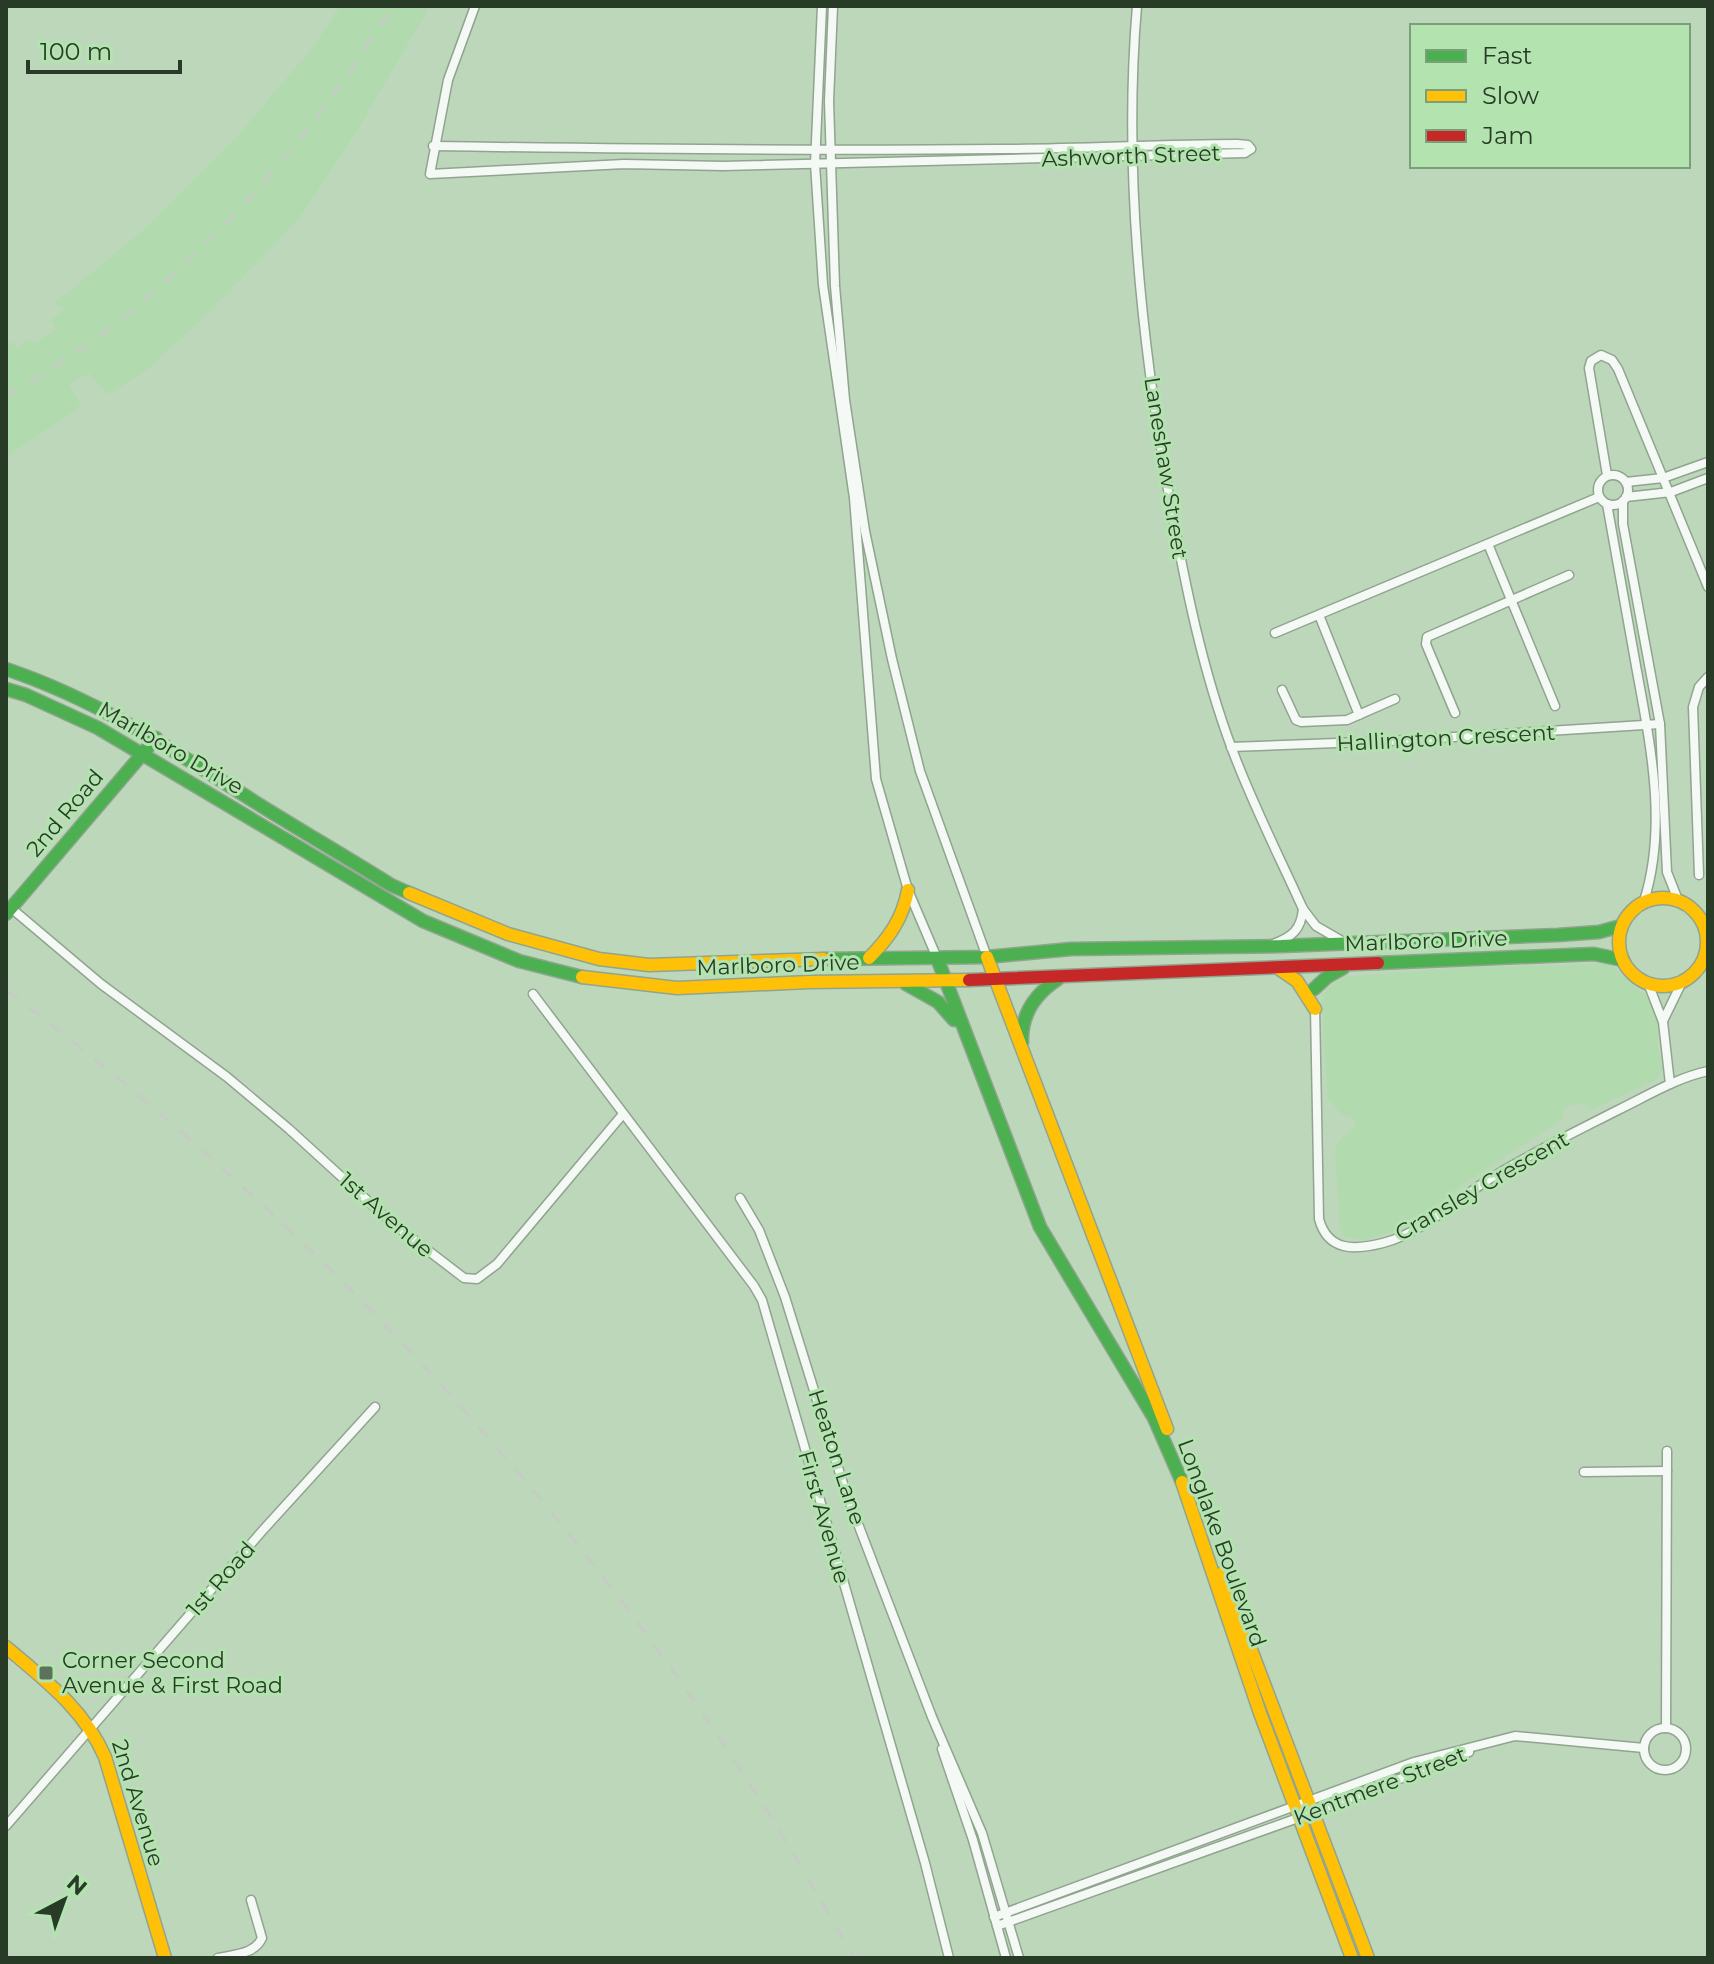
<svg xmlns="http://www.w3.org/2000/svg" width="1714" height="1964" font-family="Montserrat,sans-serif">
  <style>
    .built { fill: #b1daae }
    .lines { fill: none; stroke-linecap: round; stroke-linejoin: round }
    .street-casing { stroke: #90a48f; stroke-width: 11 }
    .fast-casing { stroke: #90a48f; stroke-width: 15 }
    .slow-casing { stroke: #90a48f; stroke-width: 15 }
    .jam-casing { stroke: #90a48f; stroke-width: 15 }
    .street { stroke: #f5f9f5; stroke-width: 8 }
    .fast { stroke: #4caf50; stroke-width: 12 }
    .slow { stroke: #ffc107; stroke-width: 12 }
    .jam { stroke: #c62828; stroke-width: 12 }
    .rail { stroke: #c5ccc4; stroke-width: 3; stroke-dasharray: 14 14; stroke-linecap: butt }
    .poi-dot { fill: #5c725b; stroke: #b3e3af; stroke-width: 3 }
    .labels { text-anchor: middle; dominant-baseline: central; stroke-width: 6; stroke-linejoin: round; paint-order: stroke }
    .street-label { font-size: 22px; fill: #283b27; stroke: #b3e3af }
    .poi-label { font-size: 22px; fill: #283b27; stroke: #b3e3af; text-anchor: start }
  </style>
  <rect width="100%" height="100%" fill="#bdd7bb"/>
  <g class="built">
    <path d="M340,6H430L358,129L297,221L199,322L142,374L107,394L89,373L69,384L81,406L6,457V346L11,342L18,348L25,340L35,343L56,329L52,320L64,309L55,303L140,233L240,133L314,46Z"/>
    <path d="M1610,964L1639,991L1649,996L1659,1012L1657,1043L1663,1069L1657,1079L1592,1109L1582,1103L1564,1107L1562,1119L1463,1184L1426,1213L1392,1232L1363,1240L1346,1237L1340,1230L1335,1149L1340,1140L1355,1127L1353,1118L1342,1115L1328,1098L1322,1001L1327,988L1344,977L1467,967Z"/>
  </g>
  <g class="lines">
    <g class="street-casing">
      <g id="street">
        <path d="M475,6L448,80L430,174L624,164L723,166L1245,153L1251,149"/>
        <path d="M822,6L815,164L823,285L854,498L876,779L908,890L937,958"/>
        <path d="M833,6L829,101L835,286L845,400L865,531L892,659L920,771L987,957"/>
        <path d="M1137,6C1123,169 1141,341 1170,501C1185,584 1202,669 1232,749C1252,803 1279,856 1303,909L1316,926L1342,941"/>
        <path d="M433,146C622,149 811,151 1000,149C1079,149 1158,144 1237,144L1248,145L1251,149"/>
        <circle cx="1613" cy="490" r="15"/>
        <path d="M1607,475L1589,368L1591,361L1601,355L1612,360L1618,369L1708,587"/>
        <path d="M1626,482L1663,478L1708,462"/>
        <path d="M1626,497L1671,492L1708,478"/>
        <path d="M1623,501V524L1660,724L1667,872L1678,900"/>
        <path d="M1607,504C1617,558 1626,612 1636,666C1650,743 1668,825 1644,901"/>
        <path d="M1488,544L1555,706"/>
        <path d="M1319,615L1359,715"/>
        <path d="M1275,633L1599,497"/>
        <path d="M1282,690L1296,720L1301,722L1347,720L1395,699"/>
        <path d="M1455,713L1426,644L1427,637L1569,575"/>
        <path d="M1231,747L1390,741L1660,724"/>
        <path d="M1699,875L1693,707L1699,687L1708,677"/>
        <path d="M11,908L101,984L227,1077L289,1129L391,1222L464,1278L477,1279L497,1264L623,1114"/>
        <path d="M1273,944C1292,937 1301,930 1303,909"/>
        <path d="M1648,983L1663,1022L1670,1084"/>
        <path d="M533,994L754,1286L762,1300L925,1863L949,1958"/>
        <path d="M1315,1007L1319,1219C1328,1252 1355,1250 1383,1243C1422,1233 1455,1201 1488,1180C1529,1154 1575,1132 1618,1110C1647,1096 1676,1078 1708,1071"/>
        <path d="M1663,1021L1682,982"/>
        <path d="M740,1198L759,1230L785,1297L845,1490L932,1717L982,1833L1019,1958"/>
        <path d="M1584,1472L1667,1471"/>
        <path d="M1666,1728L1667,1451"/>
        <circle cx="1665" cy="1749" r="21"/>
        <path d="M942,1749L973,1840L1006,1958"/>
        <path d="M6,1826L263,1530L375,1407"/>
        <path d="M994,1917L1414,1762L1515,1736L1644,1748"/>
        <path d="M997,1926L1312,1813L1469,1752"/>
        <path d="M218,1958C234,1954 254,1955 262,1938L251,1900"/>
      </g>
    </g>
    <g class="fast-casing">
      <g id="fast">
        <path d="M6,669C98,700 173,750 255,802C300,830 346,857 391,885L409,893"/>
        <path d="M6,689L26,695L98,728L423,921L519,961L582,977"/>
        <path d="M6,914L156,738"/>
        <path d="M937,958L1040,1227L1154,1418L1182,1482"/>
        <path d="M824,959L987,957L1071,949L1281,946L1558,935L1599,932L1621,926"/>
        <path d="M1378,963L1594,954L1623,960"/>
        <path d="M906,984L938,1002L954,1020"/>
        <path d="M1314,989L1327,977L1343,968"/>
        <path d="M1022,1042C1021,1014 1035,994 1058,979"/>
      </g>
    </g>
    <g class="slow-casing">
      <g id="slow">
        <path d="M409,893L508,934L599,959L649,965L824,959"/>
        <circle cx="1663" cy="942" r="44"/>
        <path d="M987,957L1167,1429"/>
        <path d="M869,958C889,938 903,918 908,890"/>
        <path d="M1278,968L1297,981L1315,1009"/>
        <path d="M582,977L677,988L809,982L969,980"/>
        <path d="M1182,1482L1260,1713L1352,1958"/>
        <path d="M1222,1573L1368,1958"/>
        <path d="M6,1647C45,1680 84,1709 105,1757L165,1958"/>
      </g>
    </g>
    <g class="jam-casing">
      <path id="jam" d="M969,980L1378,963"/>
    </g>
    <use href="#street" class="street"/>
    <use href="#fast" class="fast"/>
    <use href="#slow" class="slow"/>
    <use href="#jam" class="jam"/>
    <g class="rail">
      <path d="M6,397C44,373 82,351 117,322C228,234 319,127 392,6"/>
      <path d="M6,990C291,1205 539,1464 736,1763C778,1826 816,1892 854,1958"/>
    </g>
  </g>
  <rect class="poi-dot" x="38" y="1665" width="16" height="16" rx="4"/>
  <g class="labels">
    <g class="street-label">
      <text transform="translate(1131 156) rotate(-2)">Ashworth Street</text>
      <text transform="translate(1166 468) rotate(81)">Laneshaw Street</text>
      <text transform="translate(1446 738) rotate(-3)">Hallington Crescent</text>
      <text transform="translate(171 748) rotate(30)">Marlboro Drive</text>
      <text transform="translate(65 813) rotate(-50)">2nd Road</text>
      <text transform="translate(1426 941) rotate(-2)">Marlboro Drive</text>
      <text transform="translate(778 965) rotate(-2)">Marlboro Drive</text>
      <text transform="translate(1482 1186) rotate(-30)">Cransley Crescent</text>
      <text transform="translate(386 1215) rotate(41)">1st Avenue</text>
      <text transform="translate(837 1457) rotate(72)">Heaton Lane</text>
      <text transform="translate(824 1517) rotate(74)">First Avenue</text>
      <text transform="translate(1222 1543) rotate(70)">Longlake Boulevard</text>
      <text transform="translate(221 1579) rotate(-49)">1st Road</text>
      <text transform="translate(1380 1786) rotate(-21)">Kentmere Street</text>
      <text transform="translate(138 1803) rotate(73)">2nd Avenue</text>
    </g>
    <g class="poi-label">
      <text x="62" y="1660">Corner Second<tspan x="62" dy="25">Avenue &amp; First Road</tspan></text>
    </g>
  </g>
  <rect width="1714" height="1964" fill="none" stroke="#283b27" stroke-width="16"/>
  <rect x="1410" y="24" width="280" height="144" fill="#b3e3af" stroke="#7ba079" stroke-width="2"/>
  <rect x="1426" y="50" width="40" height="12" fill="#4caf50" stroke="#7ba079" stroke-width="2"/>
  <text x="1482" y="64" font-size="24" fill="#283b27">Fast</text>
  <rect x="1426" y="90" width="40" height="12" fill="#ffc107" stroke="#7ba079" stroke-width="2"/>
  <text x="1482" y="104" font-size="24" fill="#283b27">Slow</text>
  <rect x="1426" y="130" width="40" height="12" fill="#c62828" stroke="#7ba079" stroke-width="2"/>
  <text x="1482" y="144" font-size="24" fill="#283b27">Jam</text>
  <g transform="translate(64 1900) rotate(41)" stroke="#b3e3af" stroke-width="6" paint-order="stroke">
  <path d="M0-6L14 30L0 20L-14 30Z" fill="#283b27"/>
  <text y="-12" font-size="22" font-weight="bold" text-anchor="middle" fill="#283b27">N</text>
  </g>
  <path d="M28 60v12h152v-12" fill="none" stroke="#283b27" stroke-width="4"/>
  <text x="40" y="60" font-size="24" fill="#283b27" stroke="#b3e3af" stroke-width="6" paint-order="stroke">100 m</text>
</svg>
